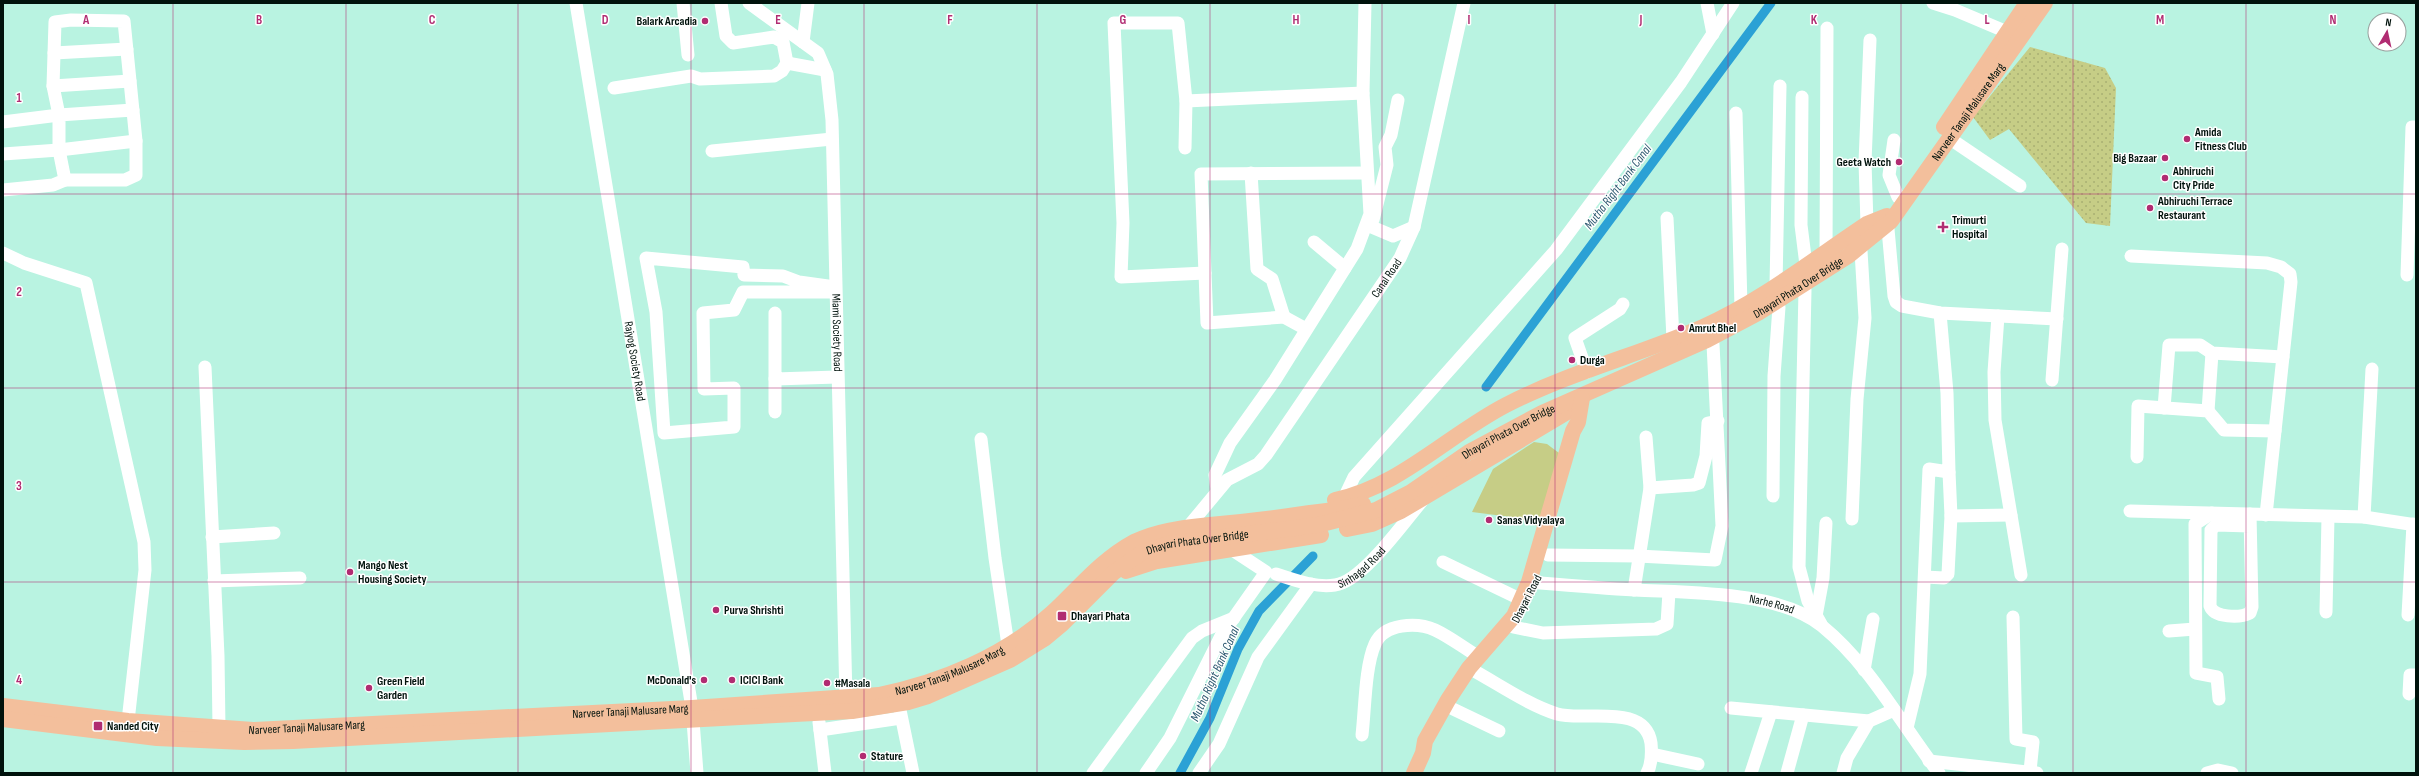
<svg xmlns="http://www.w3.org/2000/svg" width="2419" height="776" font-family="'Sofia Sans Condensed',sans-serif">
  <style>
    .grass { fill: url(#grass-dots) }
    .pitch { fill: #c6cd86 }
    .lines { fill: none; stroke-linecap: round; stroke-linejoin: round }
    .canal { stroke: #2ba1d5; stroke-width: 9 }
    .minor { stroke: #fff; stroke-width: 13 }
    .major { stroke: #f3bf9c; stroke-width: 16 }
    .grid { fill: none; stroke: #b12c72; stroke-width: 1; stroke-opacity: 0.55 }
    .poi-dot { fill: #b12c72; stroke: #fff; stroke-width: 1.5 }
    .labels { text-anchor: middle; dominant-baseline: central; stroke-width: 3; stroke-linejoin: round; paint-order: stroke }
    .poi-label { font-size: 12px; font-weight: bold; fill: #00120c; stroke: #fff; text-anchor: start }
    .street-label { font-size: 12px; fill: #00120c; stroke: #fff }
    .water-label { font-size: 13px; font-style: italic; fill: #2d5a71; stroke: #fff }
    .grid-label { font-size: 13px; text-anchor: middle; font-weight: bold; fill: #b12c72; stroke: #fff; stroke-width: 3; stroke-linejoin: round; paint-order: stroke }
  </style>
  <defs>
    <pattern id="grass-dots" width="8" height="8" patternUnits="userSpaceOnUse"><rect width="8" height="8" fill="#c6cd86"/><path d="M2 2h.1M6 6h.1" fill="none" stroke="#a8af72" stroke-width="1.8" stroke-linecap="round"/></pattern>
  </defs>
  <rect width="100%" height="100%" fill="#b9f3e1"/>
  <path class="grass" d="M2030,47L2105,68L2116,88L2110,226L2086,223L2009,129L1990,140L1973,117Z"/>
  <path class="pitch" d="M1534,442L1547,444L1559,453L1539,527L1519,518L1472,512L1493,469Z"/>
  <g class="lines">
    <g class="canal">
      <path d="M1486,387L1771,3"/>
      <path d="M1180,773L1210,718L1238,649L1259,611L1313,556"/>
    </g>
    <g class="minor">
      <path id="s1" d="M576,3L692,708L697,773"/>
      <path d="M683,3L688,55"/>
      <path id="s2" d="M749,3L818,53L827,74L832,120L846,699"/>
      <path d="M1707,3L1713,34"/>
      <path d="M1933,3L1955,10L2007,32"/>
      <path d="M803,42L808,3"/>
      <path d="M54,53L127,49"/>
      <path d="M787,63L825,70"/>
      <path d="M53,86L130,81"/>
      <path d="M614,88L691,76L700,79L774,76L782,71L787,63L783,42L774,37L733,43L726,36L721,3"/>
      <path d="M1802,97L1801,225L1806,265"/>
      <path d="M1736,113L1741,307"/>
      <path d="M3,122L59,115L53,86L55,22L71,20L124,21L136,141L59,150L3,154"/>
      <path d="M1949,138L2020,186"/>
      <path d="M1894,140L1889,175L1898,197"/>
      <path d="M1185,148L1186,101"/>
      <path d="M712,151L832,139"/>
      <path d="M1251,173L1257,269L1272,279L1284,317"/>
      <path d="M65,180H125L136,175V141"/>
      <path d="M3,190L53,185L65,180L59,150V115L133,110"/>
      <path d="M1667,218L1673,339"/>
      <path d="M1373,220L1387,165L1385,147L1391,135L1398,100"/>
      <path d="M1867,224L1865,162L1870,40"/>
      <path d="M1367,225L1393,236L1414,227"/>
      <path d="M1888,229L1894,296L1896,302L1902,306L1940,313L2057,319"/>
      <path d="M1314,242L1345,268"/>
      <path d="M1826,252L1827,28"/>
      <path d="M3,253L24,263L86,283L144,542L145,570L128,721"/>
      <path d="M2131,256L2267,263L2281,267L2290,274L2291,282L2266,515"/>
      <path d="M1205,273L1121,277L1123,223L1114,23H1178L1186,101L1363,93"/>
      <path d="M2407,275L2412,127H2416"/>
      <path d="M1776,285L1780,86"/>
      <path d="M835,287L799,282L783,276L744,275L743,267L646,258L656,312L664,433L734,427V388L704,389L703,313L734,310L743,292H835"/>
      <path d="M1805,290L1799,567L1808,601L1821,624"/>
      <path d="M775,313V379L837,377"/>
      <path d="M1998,316L1994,372L1995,420L2021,575"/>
      <path d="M1306,329L1284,317L1207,323L1201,174L1367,173"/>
      <path d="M205,367L218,656L219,728"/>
      <path d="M1587,372L1575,338L1620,309L1623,304"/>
      <path d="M775,379V412"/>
      <path d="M2052,380L2062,249"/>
      <path d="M2164,408L2169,345H2200L2212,353L2283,357"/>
      <path d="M2208,411L2212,353"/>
      <path d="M981,439L995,558L1008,645"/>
      <path d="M2137,457L2138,406L2208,411L2224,430L2275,431"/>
      <path d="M1650,488L1693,485L1699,483L1706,456L1708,423L1718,421"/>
      <path d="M1217,490L1215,475L1230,443L1275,380L1357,249L1370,214L1363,93L1365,3"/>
      <path d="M1773,496L1774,376L1779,307"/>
      <path d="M1344,498L1354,477L1556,250L1681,82L1733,3"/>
      <path d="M2130,511L2364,517L2416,525"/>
      <path d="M2212,513L2195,524L2196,673L2217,677L2219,699"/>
      <path d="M2250,514L2252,607L2250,613C2240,618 2214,618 2210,606L2211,530L2216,525L2250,526"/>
      <path d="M1951,516L2011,515"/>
      <path d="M2364,517L2372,369"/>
      <path d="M1852,519L1857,399L1865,318L1861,251"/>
      <path id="s3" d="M1188,527L1227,480L1258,464L1266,455L1400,258L1414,227L1464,3"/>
      <path d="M212,537L274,533"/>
      <path d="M1548,555L1638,556L1715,560L1722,526L1713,344L1707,329"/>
      <path d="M1443,562L1522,600"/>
      <path id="s4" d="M1276,574C1295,580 1315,588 1335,585C1362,582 1404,522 1422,501"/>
      <path d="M1925,577L1944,578L1948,574L1951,516L1949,472"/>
      <path d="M214,581L300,578"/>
      <path id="s5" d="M1529,582C1565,585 1600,588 1635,590C1690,593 1779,591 1822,626C1871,666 1901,724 1939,773"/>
      <path d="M1634,590L1650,488L1646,437"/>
      <path d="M2326,612L2328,517"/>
      <path d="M2408,615L2413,524"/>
      <path d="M1816,616L1823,578L1826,523"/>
      <path d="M2013,617L2016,739L2033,742L2030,771"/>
      <path d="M1513,627L1543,633L1656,629L1667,624L1669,592"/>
      <path d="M2169,631L2195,629"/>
      <path d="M1469,668C1497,683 1526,704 1557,714C1583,722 1645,702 1651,743C1652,754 1652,764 1647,773"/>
      <path d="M1864,670L1873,619"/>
      <path d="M2409,694L2410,675H2416"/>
      <path d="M1731,708L1869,721"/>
      <path d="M1453,709L1499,731"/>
      <path d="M900,710L913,773"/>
      <path d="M819,722L825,773"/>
      <path d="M1907,728L1920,674L1929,469L1949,472L1947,393L1940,313"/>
      <path d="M820,730L901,718"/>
      <path d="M1362,735C1365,710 1365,666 1375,644C1384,623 1417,622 1435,630C1450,637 1464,648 1479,657"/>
      <path d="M1652,754L1698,764"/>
      <path d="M1929,761L2037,773"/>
      <path d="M1093,773L1192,638L1202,631L1234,618"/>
      <path d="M1146,773L1170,738L1221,636L1266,572L1231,549"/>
      <path d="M1199,773L1219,744L1258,657L1311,584"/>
      <path d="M1751,773L1771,712"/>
      <path d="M1787,773L1803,715"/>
      <path d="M1843,773L1847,758L1869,721L1894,710"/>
      <path d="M2207,773L2218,770L2232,773"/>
    </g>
    <g class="major">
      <path d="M1944,127L2027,3"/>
      <path d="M1335,500C1399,487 1448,435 1506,405C1568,373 1638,355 1703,327C1761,301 1813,260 1867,224L1887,216"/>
      <path d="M1347,529L1372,524L1401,511L1574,408"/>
      <path d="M1126,571L1157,561L1321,535"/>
      <path id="s6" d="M3,706L128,721L253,730L692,708L879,695C940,683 1005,656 1052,613C1079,588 1101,560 1134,542C1159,530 1184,528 1210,525C1244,522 1277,518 1310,513C1328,511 1346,509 1363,504"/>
      <path id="s7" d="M3,719L157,738L244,742L293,741L852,711L908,702L928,696L1010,660L1044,639L1062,624L1113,573L1143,552L1168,544L1318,525L1376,510L1411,492L1469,452L1542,413L1707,340L1758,313L1848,256L1891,221L2045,3"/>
      <path d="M1414,773L1423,753L1425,741L1448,700L1469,668L1514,616L1529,582L1573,431L1578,422L1582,398"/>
    </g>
  </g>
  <path class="grid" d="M173,3V773M346,3V773M518,3V773M691,3V773M864,3V773M1037,3V773M1210,3V773M1382,3V773M1555,3V773M1728,3V773M1901,3V773M2073,3V773M2246,3V773M3,194H2416M3,388H2416M3,582H2416"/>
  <g class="poi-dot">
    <circle cx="705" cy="21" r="4"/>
    <circle cx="2187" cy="139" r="4"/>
    <circle cx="2165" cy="158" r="4"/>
    <circle cx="1899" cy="162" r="4"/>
    <circle cx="2165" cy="178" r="4"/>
    <circle cx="2150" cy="208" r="4"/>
    <path d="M1941 221h4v4h4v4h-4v4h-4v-4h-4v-4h4z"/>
    <circle cx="1681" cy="328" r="4"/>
    <circle cx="1572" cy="360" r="4"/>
    <circle cx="1489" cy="520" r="4"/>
    <circle cx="350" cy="572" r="4"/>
    <circle cx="716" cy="610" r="4"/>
    <rect x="1057" y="611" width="10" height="10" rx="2"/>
    <circle cx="704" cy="680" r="4"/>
    <circle cx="732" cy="680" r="4"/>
    <circle cx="827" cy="683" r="4"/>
    <circle cx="369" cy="688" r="4"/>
    <rect x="93" y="721" width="10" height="10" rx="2"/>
    <circle cx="863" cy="756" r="4"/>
  </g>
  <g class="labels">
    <g class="poi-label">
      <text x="697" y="21" text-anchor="end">Balark Arcadia</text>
      <text x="2195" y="132">Amida<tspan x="2195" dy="14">Fitness Club</tspan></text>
      <text x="2157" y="158" text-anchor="end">Big Bazaar</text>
      <text x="1891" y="162" text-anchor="end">Geeta Watch</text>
      <text x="2173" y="171">Abhiruchi<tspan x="2173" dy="14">City Pride</tspan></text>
      <text x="2158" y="201">Abhiruchi Terrace<tspan x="2158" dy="14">Restaurant</tspan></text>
      <text x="1952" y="220">Trimurti<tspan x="1952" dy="14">Hospital</tspan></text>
      <text x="1689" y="328">Amrut Bhel</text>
      <text x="1580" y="360">Durga</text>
      <text x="1497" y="520">Sanas Vidyalaya</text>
      <text x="358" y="565">Mango Nest<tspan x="358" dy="14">Housing Society</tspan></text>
      <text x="724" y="610">Purva Shrishti</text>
      <text x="1071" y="616">Dhayari Phata</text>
      <text x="696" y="680" text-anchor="end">McDonald's</text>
      <text x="740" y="680">ICICI Bank</text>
      <text x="377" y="681">Green Field<tspan x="377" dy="14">Garden</tspan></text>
      <text x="835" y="683">#Masala</text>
      <text x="107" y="726">Nanded City</text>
      <text x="871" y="756">Stature</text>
    </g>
    <g class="street-label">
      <text stroke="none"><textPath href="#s7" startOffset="2154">Narveer Tanaji Malusare Marg</textPath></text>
      <text stroke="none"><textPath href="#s3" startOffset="322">Canal Road</textPath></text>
      <text stroke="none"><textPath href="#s7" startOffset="1906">Dhayari Phata Over Bridge</textPath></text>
      <text stroke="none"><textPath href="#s2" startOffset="367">Miami Society Road</textPath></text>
      <text stroke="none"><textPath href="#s1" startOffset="363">Rajyog Society Road</textPath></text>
      <text stroke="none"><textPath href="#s7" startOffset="1582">Dhayari Phata Over Bridge</textPath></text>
      <text stroke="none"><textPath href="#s7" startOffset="1246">Dhayari Phata Over Bridge</textPath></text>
      <text stroke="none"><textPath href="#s4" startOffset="93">Sinhagad Road</textPath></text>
      <text transform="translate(1527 599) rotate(-63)">Dhayari Road</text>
      <text stroke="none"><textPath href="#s5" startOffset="244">Narhe Road</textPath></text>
      <text stroke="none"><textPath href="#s6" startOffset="953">Narveer Tanaji Malusare Marg</textPath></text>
      <text stroke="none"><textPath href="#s6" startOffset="629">Narveer Tanaji Malusare Marg</textPath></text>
      <text stroke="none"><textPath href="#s6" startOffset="305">Narveer Tanaji Malusare Marg</textPath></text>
    </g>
    <g class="water-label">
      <text transform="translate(1618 187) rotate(-53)">Mutha Right Bank Canal</text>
      <text transform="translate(1215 674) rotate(-66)">Mutha Right Bank Canal</text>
    </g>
  </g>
  <g class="grid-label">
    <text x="86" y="24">A</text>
    <text x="259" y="24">B</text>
    <text x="432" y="24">C</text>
    <text x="605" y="24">D</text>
    <text x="778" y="24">E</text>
    <text x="950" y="24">F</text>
    <text x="1123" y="24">G</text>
    <text x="1296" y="24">H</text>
    <text x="1469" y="24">I</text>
    <text x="1641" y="24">J</text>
    <text x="1814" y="24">K</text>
    <text x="1987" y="24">L</text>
    <text x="2160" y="24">M</text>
    <text x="2333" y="24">N</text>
    <text x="19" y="102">1</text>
    <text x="19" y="296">2</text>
    <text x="19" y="490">3</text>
    <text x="19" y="684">4</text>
  </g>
  <rect width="2419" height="776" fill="none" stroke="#00120c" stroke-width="8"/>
  <g transform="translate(2387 32) rotate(9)"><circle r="19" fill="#ffffff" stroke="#99a09e"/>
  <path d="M0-3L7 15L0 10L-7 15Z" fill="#b12c72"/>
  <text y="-6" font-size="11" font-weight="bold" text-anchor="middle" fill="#00120c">N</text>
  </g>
</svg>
